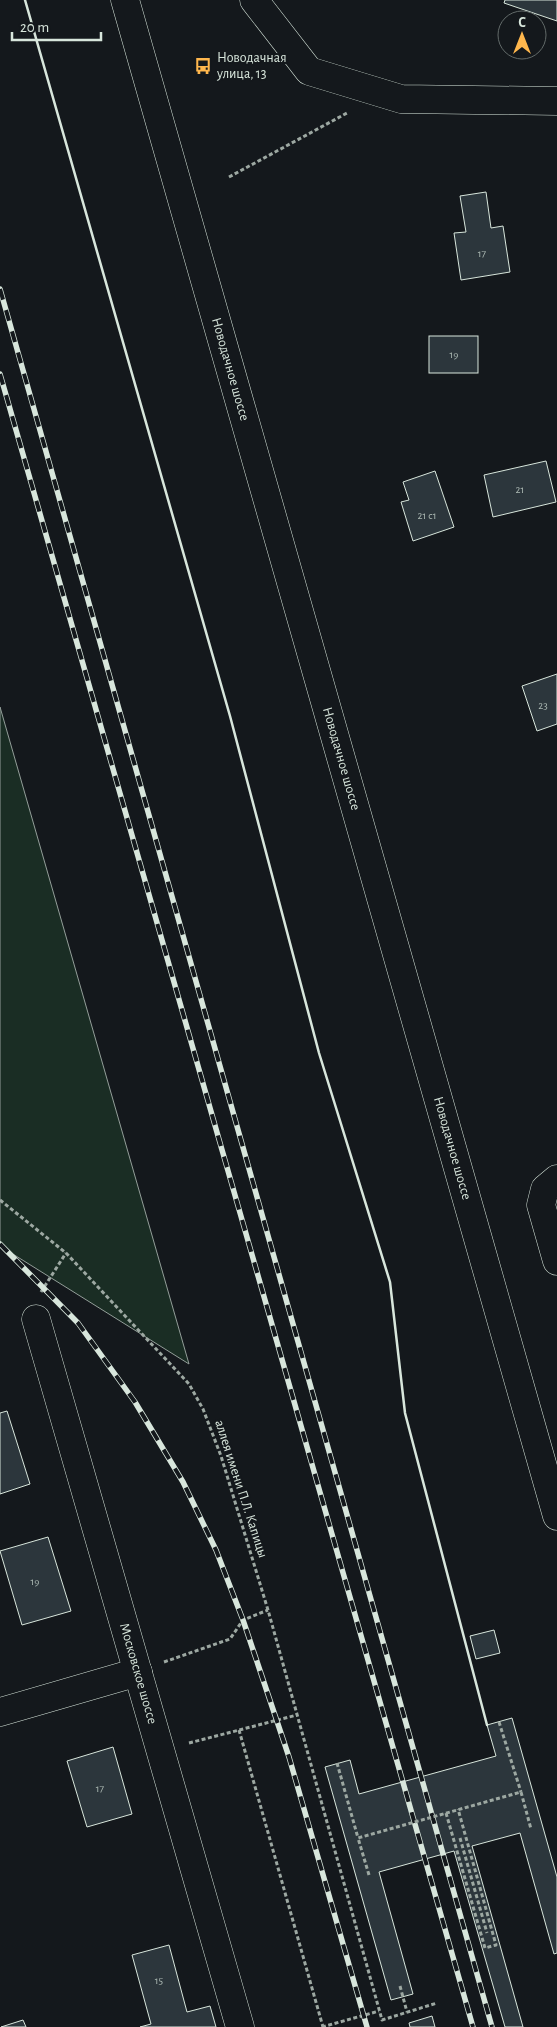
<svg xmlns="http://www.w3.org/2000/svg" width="557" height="2027" font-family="'Alegreya Sans',sans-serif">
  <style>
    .green { fill: #1a2d24; stroke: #939e99 }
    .building { fill: #2c363c; stroke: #d8e6dc }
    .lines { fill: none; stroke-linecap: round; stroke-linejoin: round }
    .minor-casing { stroke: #d8e6dc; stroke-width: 29 }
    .path { stroke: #9da8a2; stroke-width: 3; stroke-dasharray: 4 2.5; stroke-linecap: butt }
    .minor { stroke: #14181c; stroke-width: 28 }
    .rail-casing { stroke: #d8e6dc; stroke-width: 5.5 }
    .rail { stroke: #14181c; stroke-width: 4; stroke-dasharray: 11; stroke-linecap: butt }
    .path-bridge { stroke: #9da8a2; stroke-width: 3; stroke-dasharray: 4 2.5; stroke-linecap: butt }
    .wall { stroke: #d8e6dc; stroke-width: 2.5 }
    .labels { text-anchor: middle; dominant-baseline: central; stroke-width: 4; stroke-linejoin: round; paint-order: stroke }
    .number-label { font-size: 11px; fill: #adbab4 }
    .poi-label { font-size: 14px; fill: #d8e6dc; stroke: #14181c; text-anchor: start }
    .street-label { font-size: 14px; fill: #d8e6dc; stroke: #14181c }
  </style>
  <rect width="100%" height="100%" fill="#14181c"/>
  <path class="green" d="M0,707L189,1364L0,1246Z"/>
  <g class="building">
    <path d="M505,0H557V21L504,3Z"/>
    <path d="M486,192L491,228L503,226L510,272L461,280L454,233L466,232L460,196Z"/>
    <rect x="429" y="336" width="49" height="37"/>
    <path d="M546,461L556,502L493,517L484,475Z"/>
    <path d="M435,471L454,527L413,541L401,502L409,500L403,482Z"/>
    <path d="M557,674V724L537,731L522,686Z"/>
    <path d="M7,1411L30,1484L0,1494V1413Z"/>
    <path d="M48,1537L71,1611L22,1625L0,1551Z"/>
    <path d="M494,1630L500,1653L476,1659L470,1636Z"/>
    <path d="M512,1718L557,1877V1953L554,1954L520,1833L472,1846L523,2027H505L454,1851L379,1872L413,1994L391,2000L325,1767L350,1760L359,1794L496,1756L487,1725Z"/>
    <path d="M113,1747L132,1814L87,1827L67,1761Z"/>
    <path d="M169,1945L187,2012L210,2006L216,2027H140L151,2024L132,1955Z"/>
    <path d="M432,2016L435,2027H410L409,2023Z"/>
    <path d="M23,2020L26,2027H1Z"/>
  </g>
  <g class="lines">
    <g class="minor-casing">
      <g id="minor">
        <path id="s1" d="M125,0L557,1516"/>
        <path d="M254,0L309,71L401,99L557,101"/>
        <path d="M557,1179L545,1189L541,1205L557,1261"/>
        <path id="s2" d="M36,1319L240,2027"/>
        <path d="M0,1712L138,1672"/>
      </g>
    </g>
    <g class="path">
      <path d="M229,177L347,113"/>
      <path d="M0,1200L66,1253L189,1384L203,1409L221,1456L268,1610L382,2020L437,2003"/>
      <path d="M41,1292L66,1253"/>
      <path d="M164,1662L230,1639L243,1620L268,1610"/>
      <path d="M499,1722L521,1792"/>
      <path d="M239,1730L323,2027"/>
      <path d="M189,1743L297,1715"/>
      <path d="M337,1763L358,1838"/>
      <path d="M446,1813L485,1948L496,1945L458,1809"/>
      <path d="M460,1838L487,1933"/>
      <path d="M400,1986L407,2012"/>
      <path d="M322,2027L379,2011"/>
    </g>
    <use href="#minor" class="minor"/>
    <g class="rail-casing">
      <g id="rail">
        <path d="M0,289L492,2027"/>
        <path d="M0,374L473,2027"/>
        <path d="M0,1244L78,1323L135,1402L183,1482L216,1550L243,1620L289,1757L367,2027"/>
      </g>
    </g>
    <use href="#rail" class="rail"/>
    <path class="path-bridge" d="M369,1875L358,1838L521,1792L531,1829"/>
    <path class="wall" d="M25,0L230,716L319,1053L390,1282L405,1413L487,1725"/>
  </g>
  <defs>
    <g id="bus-bare" transform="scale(1.35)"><path d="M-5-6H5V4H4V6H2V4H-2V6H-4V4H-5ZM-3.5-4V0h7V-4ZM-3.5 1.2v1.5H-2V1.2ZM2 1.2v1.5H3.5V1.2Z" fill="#ffb74d" stroke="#14181c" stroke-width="2.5" paint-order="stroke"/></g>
  </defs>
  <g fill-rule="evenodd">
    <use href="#bus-bare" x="203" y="66"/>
  </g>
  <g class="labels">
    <g class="number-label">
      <text x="482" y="253">17</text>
      <text x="454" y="354">19</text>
      <text x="520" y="489">21</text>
      <text x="427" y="515">21 с1</text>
      <text x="543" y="705">23</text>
      <text x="35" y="1581">19</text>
      <text x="100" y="1788">17</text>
      <text x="159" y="1980">15</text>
    </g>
    <g class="poi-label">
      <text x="217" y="58">Новодачная<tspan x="217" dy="16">улица, 13</tspan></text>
    </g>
    <g class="street-label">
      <text stroke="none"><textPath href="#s1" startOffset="384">Новодачное шоссе</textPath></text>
      <text stroke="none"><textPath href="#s1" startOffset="789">Новодачное шоссе</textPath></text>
      <text stroke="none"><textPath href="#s1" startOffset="1194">Новодачное шоссе</textPath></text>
      <text transform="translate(241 1489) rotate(72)">аллея имени П.Л. Капицы</text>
      <text stroke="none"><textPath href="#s2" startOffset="369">Московское шоссе</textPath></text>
    </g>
  </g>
  <g transform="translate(522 35)"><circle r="24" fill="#14181c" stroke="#626a69"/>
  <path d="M0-4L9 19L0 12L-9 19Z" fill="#ffb74d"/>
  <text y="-8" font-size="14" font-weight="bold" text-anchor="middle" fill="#d8e6dc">С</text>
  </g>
  <path d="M12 32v8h89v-8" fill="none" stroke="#d8e6dc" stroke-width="2.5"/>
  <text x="20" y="32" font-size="15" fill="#d8e6dc" stroke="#14181c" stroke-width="4" paint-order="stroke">20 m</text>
</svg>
